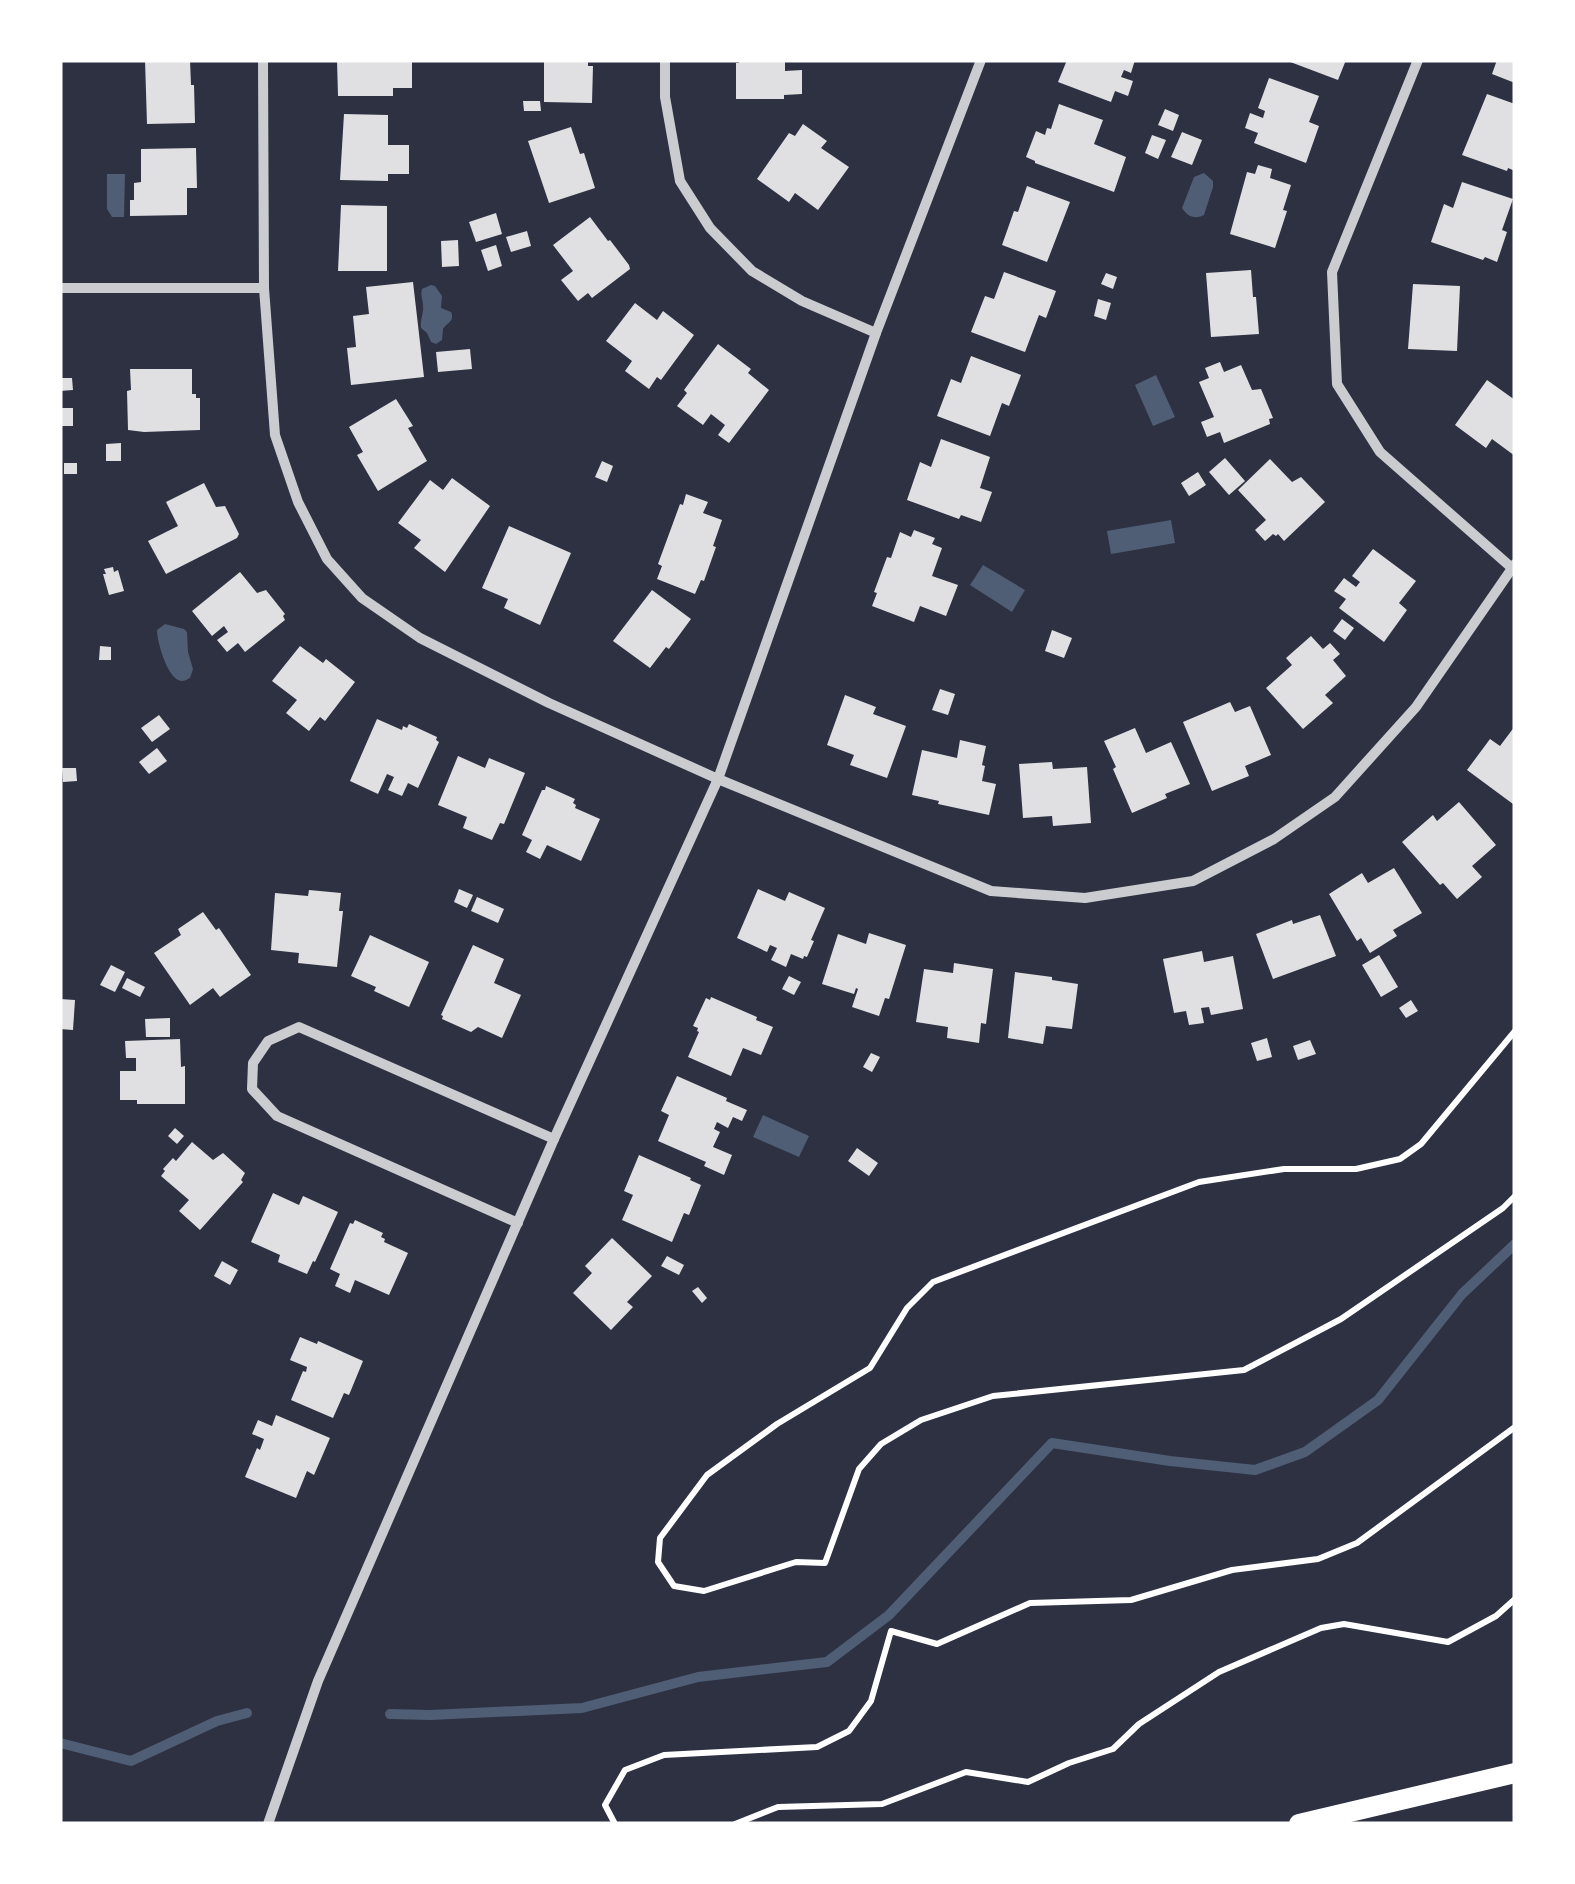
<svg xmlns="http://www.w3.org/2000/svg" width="1575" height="1884" font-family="'Golos Text',sans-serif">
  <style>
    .water { fill: #4f5d75 }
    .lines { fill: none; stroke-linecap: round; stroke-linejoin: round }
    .stream { stroke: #4f5d75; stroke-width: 10 }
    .building { fill: #e0e0e3 }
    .path { stroke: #fff; stroke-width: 6 }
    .minor { stroke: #caccd0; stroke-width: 10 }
    .secondary { stroke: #fff; stroke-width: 20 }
  </style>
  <rect width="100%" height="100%" fill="#2d3142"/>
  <g class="water">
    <path d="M1204,173L1213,181V187L1204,215C1194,220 1187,216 1182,208L1194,177Z"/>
    <path d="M107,174H125L124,217H112L107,209Z"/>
    <path d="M431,285L435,286L442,296L441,308L451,312C455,321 448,322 443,329L442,340L436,344L431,342L427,333L421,328C420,319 424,312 423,306C423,299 420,296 422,289Z"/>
    <path d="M1156,375L1175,417L1153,426L1135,385Z"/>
    <path d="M1171,520L1175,543L1111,554L1107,531Z"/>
    <path d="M983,565L1025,590L1012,612L970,585Z"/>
    <path d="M165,624L184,629L187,632L188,652L193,669L190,678C187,679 185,681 182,681C168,681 157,642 157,630Z"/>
    <path d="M763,1115L809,1136L799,1157L753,1137Z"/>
  </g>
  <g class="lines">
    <g class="stream">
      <path d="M390,1714L430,1715L582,1708L698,1677L827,1662L889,1615L1052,1443L1170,1461L1255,1470L1305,1452L1378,1400L1462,1294L1515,1244"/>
      <path d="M60,1743L131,1761L217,1721L247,1713"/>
    </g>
  </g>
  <g class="building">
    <path d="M145,60H190L191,85H194L195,123L147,124Z"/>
    <path d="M337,60L412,61V88H393V96H338Z"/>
    <path d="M544,60H588V66H593L592,103L544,102Z"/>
    <path d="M739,60H785V71L802,70V94L784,95V99H736V63H739Z"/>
    <path d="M1067,60H1135L1131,73L1124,70L1121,77L1133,81L1128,96L1115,91L1111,102L1058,82Z"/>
    <path d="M1285,60H1346L1338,80Z"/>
    <path d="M1497,60H1515V83L1492,74Z"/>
    <path d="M1269,78L1319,96L1309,122L1319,126L1306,163L1254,143L1258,133L1245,128L1250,113L1263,118L1265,111L1258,108Z"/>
    <path d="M1487,94L1515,104V171L1508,168L1507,171L1462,155Z"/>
    <path d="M523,101H540L541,111H524Z"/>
    <path d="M1059,104L1103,120L1094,144L1126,157L1114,192L1035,163V161L1026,157L1036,131L1045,135L1047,128L1051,129Z"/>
    <path d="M1165,109L1179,115L1173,131L1158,125Z"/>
    <path d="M344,114L388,115V145H409V174H388V181L340,180Z"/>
    <path d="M803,124L827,141L821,148L849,167L818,210L795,193L789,202L757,179L789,133L795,136Z"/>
    <path d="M571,127L580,154L584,153L595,188L549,203L528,141Z"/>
    <path d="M1182,132L1202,140L1192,165L1171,157Z"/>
    <path d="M1152,135L1166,140L1158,159L1145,153Z"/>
    <path d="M196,148L197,188H187V215L130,216V200H134V183L141,182V149Z"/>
    <path d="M1258,165L1272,169L1270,178L1291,185L1283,210L1287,211L1275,248L1230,234L1247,172L1255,174Z"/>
    <path d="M1462,182L1513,199L1502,230L1507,232L1497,262L1485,257L1483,260L1431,242L1444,204L1453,208Z"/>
    <path d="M1027,186L1070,202L1047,262L1002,245L1014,211L1018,212Z"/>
    <path d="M341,205L387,206V271H338Z"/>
    <path d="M496,213L502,234L476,242L469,222Z"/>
    <path d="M590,217L608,241L610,240L629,265L630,269L592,298L588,293L578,301L561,280L573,271L553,245Z"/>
    <path d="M527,231L531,246L511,252L506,237Z"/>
    <path d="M458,240L459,266L442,267L441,241Z"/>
    <path d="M496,245L502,266L488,271L481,250Z"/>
    <path d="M1251,270L1253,297H1256L1259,334L1211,337L1206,273Z"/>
    <path d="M1004,272L1056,291L1046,318L1039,315L1025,352L971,332L985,296L994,299Z"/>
    <path d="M1106,273L1117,277L1113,289L1101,284Z"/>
    <path d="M413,282L424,377L351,385L347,348L356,347L353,316L369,314L366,287Z"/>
    <path d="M1413,284L1460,286L1457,351L1408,349Z"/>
    <path d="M1098,299L1111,303L1106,320L1094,316Z"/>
    <path d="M635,303L657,320L663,311L694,335L661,380L657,377L649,389L625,371L632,361L606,341Z"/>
    <path d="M718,344L751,369L748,373L769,390L729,443L718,435L725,425L711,414L703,425L677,406L687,393L684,390Z"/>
    <path d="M470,349L472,369L438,372L436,352Z"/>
    <path d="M971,356L1021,375L1009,406L1002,403L990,436L937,416L951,379L961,383Z"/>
    <path d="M1220,362L1224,372L1241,365L1252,390L1261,389L1273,418L1269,419L1270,424L1224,443L1220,432L1207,437L1201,422L1214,417L1199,382L1209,378L1205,368Z"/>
    <path d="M130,369H192V394H196V398H200V430L144,432L128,430L127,391L131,390Z"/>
    <path d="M60,378H72L73,390L60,391Z"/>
    <path d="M1487,380L1515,400V456L1492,439L1486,448L1455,425Z"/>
    <path d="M396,399L413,426L408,428L427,461L378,491L357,455L363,452L349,427Z"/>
    <path d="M61,408H73V426H62Z"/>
    <path d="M941,439L990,457L980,488L992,492L981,522L961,515L959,519L907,500L920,462L931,467Z"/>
    <path d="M121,443V461H106V444Z"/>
    <path d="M1225,458L1245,481L1229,495L1209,472Z"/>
    <path d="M1270,459L1292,482L1301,477L1325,502L1284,541L1278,534L1276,536L1273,534L1265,541L1255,530L1266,520L1238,490Z"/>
    <path d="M602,461L613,466L607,482L595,477Z"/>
    <rect x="64" y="463" width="13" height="11"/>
    <path d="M1198,472L1206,485L1189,496L1181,483Z"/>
    <path d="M452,478L490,506L445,572L414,548L421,540L398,523L430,480L443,490Z"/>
    <path d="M204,483L216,507L225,506L239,534L237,538L166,574L148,541L178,526L166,502Z"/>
    <path d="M686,494L708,502L703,513L722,520L713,546L716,547L704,581L701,580L695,594L657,579L662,566L658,564L680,504L683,505Z"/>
    <path d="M509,526L571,553L540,625L504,608L508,599L482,588Z"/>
    <path d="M914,530L935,538L932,544L942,548L932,576L958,585L946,616L920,606L914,622L872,606L877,593L874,592L887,557L891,558L900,532L911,537Z"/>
    <path d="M1373,549L1416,581L1399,603L1407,610L1384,642L1339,608L1346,599L1334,591L1344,578L1356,587L1360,582L1352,576Z"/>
    <path d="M113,567L114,572L118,570L124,591L109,595L103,574H106L104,569Z"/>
    <path d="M240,572L257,593L266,590L285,614L283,616L285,620L245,652L238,643L227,652L217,640L228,632L224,626L212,636L192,611Z"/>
    <path d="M652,590L691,619L669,649L666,647L650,668L613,641Z"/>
    <path d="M1342,619L1354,628L1345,640L1333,631Z"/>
    <path d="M1052,630L1072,638L1064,658L1045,651Z"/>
    <path d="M1311,636L1323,649L1330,643L1340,654L1333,660L1346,676L1325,695L1333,703L1303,729L1266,688L1292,665L1286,658Z"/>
    <path d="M100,646L111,647V660H99Z"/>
    <path d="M300,646L323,663L326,659L355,682L325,721L320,717L309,731L286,713L297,700L272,681Z"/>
    <path d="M940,689L955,694L948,715L932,710Z"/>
    <path d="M845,695L876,707L873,714L906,726L887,778L850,765L854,755L827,745Z"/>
    <path d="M1230,702L1235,712L1250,706L1271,755L1245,766L1249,776L1212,791L1183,722Z"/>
    <path d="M159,715L170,729L152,742L141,728Z"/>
    <path d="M377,719L402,730L403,726L407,728L409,724L437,737L436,740L439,742L418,788L408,783L402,796L388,790L394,777L387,774L378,794L350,781Z"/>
    <path d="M1515,726V800L1513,804L1467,770L1490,739L1500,746Z"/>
    <path d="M1135,728L1146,753L1171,742L1190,784L1165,794L1167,798L1132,813L1113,769L1116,767L1104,741Z"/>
    <path d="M960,740L986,746L982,765L985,766L982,781L996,784L989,815L938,804L939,801L912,795L922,750L957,758Z"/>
    <path d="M157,748L167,761L149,774L139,762Z"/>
    <path d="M458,756L485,768L489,758L525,773L504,824L500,823L492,840L463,828L467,817L438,805Z"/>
    <path d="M1052,762L1053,769L1087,767L1091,823L1053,826L1052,816L1023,818L1019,764Z"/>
    <path d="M62,768H76L77,781L63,782Z"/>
    <path d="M546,786L575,799L573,803L576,805L575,808L600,819L581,861L547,845L540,859L526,852L532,840L522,835L542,790H545Z"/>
    <path d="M1459,802L1496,845L1472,866L1482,877L1457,899L1443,883L1440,885L1402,842L1433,815L1437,821Z"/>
    <path d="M1394,868L1422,913L1393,930L1397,936L1370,953L1361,938L1357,941L1329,894L1362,873L1368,883Z"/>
    <path d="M459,889L473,895L467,908L454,902Z"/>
    <path d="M758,889L785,901L789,892L825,908L811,940L814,941L807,957L804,956L803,959L791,954L786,967L771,960L777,948L770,945L767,952L737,938Z"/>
    <path d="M309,890L341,893L339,911H343L337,967L298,963L299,953L271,950L275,893L308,896Z"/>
    <path d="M477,897L504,909L498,923L471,911Z"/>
    <path d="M203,912L216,930L219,928L251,975L220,997L213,988L190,1005L154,953L181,935L178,929Z"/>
    <path d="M1320,915L1336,956L1273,979L1256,934L1292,920L1293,924Z"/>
    <path d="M869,933L906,945L889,999L885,998L879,1016L852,1007L858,989L856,988L854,994L822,984L838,934L866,944Z"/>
    <path d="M370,935L429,962L409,1007L374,991L376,987L351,976Z"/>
    <path d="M473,945L504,959L494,983L521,995L502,1038L478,1027L471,1032L442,1019L443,1016L441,1015Z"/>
    <path d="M1202,951L1204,962L1233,956L1243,1009L1211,1015L1209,1007L1201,1008L1204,1023L1189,1025L1186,1011L1174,1013L1163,959Z"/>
    <path d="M1379,955L1398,987L1381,997L1362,965Z"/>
    <path d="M954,963L993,969L986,1024L981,1023L979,1043L947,1038L948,1027L916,1022L924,969L953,973Z"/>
    <path d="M111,965L125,972L115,992L100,985Z"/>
    <path d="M1015,972L1052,977V980L1078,984L1072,1029L1046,1026L1043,1044L1008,1038Z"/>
    <path d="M789,976L801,982L794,995L782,989Z"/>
    <path d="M127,978L145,987L140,997L122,988Z"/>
    <path d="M711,997L757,1017L756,1020L773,1027L761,1055L743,1048L731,1076L688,1057L699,1032L697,1031L698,1028L693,1026L706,998L710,1000Z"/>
    <path d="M60,999L75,1000L73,1030L60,1029Z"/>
    <path d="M1411,1000L1418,1011L1406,1018L1399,1008Z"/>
    <path d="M170,1018V1037H146L145,1019Z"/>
    <path d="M1267,1038L1272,1057L1257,1061L1251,1043Z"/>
    <path d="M180,1039L181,1067L185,1066V1104H137V1100H120V1071H136V1058H126L125,1041Z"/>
    <path d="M1310,1040L1316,1054L1298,1060L1293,1046Z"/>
    <path d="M871,1053L880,1057L872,1072L863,1067Z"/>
    <path d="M677,1076L727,1098L726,1101L747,1110L742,1121L733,1117L728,1128L717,1122L714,1129L720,1132L713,1147L732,1155L724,1175L704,1166L706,1162L658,1141L669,1115L661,1111Z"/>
    <path d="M175,1128L184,1136L177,1144L168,1136Z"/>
    <path d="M192,1142L213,1160L223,1153L245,1173L241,1180L243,1182L200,1230L179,1211L189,1200L161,1176L165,1171L163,1169L173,1158L176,1161Z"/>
    <path d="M857,1148L878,1163L869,1176L848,1161Z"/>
    <path d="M639,1155L691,1178L690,1180L701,1185L689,1215L684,1213L672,1242L622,1220L633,1195L624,1191Z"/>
    <path d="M273,1193L299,1205L303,1196L338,1212L315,1262L313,1261L307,1274L278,1262L280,1255L251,1242Z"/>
    <path d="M355,1220L383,1233L381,1237L385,1239L384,1242L408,1253L389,1295L355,1280L350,1293L335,1286L340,1274L330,1269L350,1223L353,1224Z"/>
    <path d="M612,1238L652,1276L627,1302L633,1307L611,1330L573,1293L592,1273L585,1266Z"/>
    <path d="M667,1256L684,1265L679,1275L661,1266Z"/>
    <path d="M222,1261L238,1270L230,1285L214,1276Z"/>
    <path d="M698,1287L707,1298L702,1303L692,1291Z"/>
    <path d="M300,1337L317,1344L318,1341L363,1361L349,1395L344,1393L333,1418L291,1400L303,1371L306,1372L307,1367L290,1360Z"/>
    <path d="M276,1415L330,1438L314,1475L307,1471L296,1498L245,1477L257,1448L260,1450L264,1439L252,1434L258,1420L272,1426Z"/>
  </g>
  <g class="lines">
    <g class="path">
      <path d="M1515,1031L1421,1144L1400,1159L1356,1169H1284L1199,1182L933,1282L907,1308L870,1368L777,1424L707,1475L660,1538L658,1562L674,1586L704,1591L796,1562L825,1563L859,1469L881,1444L921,1420L993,1396L1244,1370L1341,1319L1503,1208L1515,1196"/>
      <path d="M615,1824L605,1805L625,1770L664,1755L817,1747L849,1731L871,1701L891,1631L937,1644L1030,1603L1131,1600L1232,1570L1318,1559L1357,1543L1515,1427"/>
      <path d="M735,1824L778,1807L882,1804L966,1772L1028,1782L1069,1763L1113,1749L1139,1724L1219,1672L1321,1628L1344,1624L1448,1642L1496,1616L1515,1599"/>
    </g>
    <g class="minor">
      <path d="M263,60L264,288L275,435L298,502L327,559L362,598L420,638L549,703L718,779L991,891L1085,898L1193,881L1274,839L1335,797L1416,707L1515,564"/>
      <path d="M665,60V97L680,181L710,228L752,271L802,301L876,333"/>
      <path d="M1418,60L1332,272L1337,384L1380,452L1512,568"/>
      <path d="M60,288H264"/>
      <path d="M518,1223L277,1116L252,1089L253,1063L268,1041L299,1027L554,1139"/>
      <path d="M268,1824L318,1681L554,1139L718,779L876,333L981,60"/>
    </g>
    <path class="secondary" d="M1299,1824L1515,1773"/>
  </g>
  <rect width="1575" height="1884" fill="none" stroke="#ffffff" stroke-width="125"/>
</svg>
